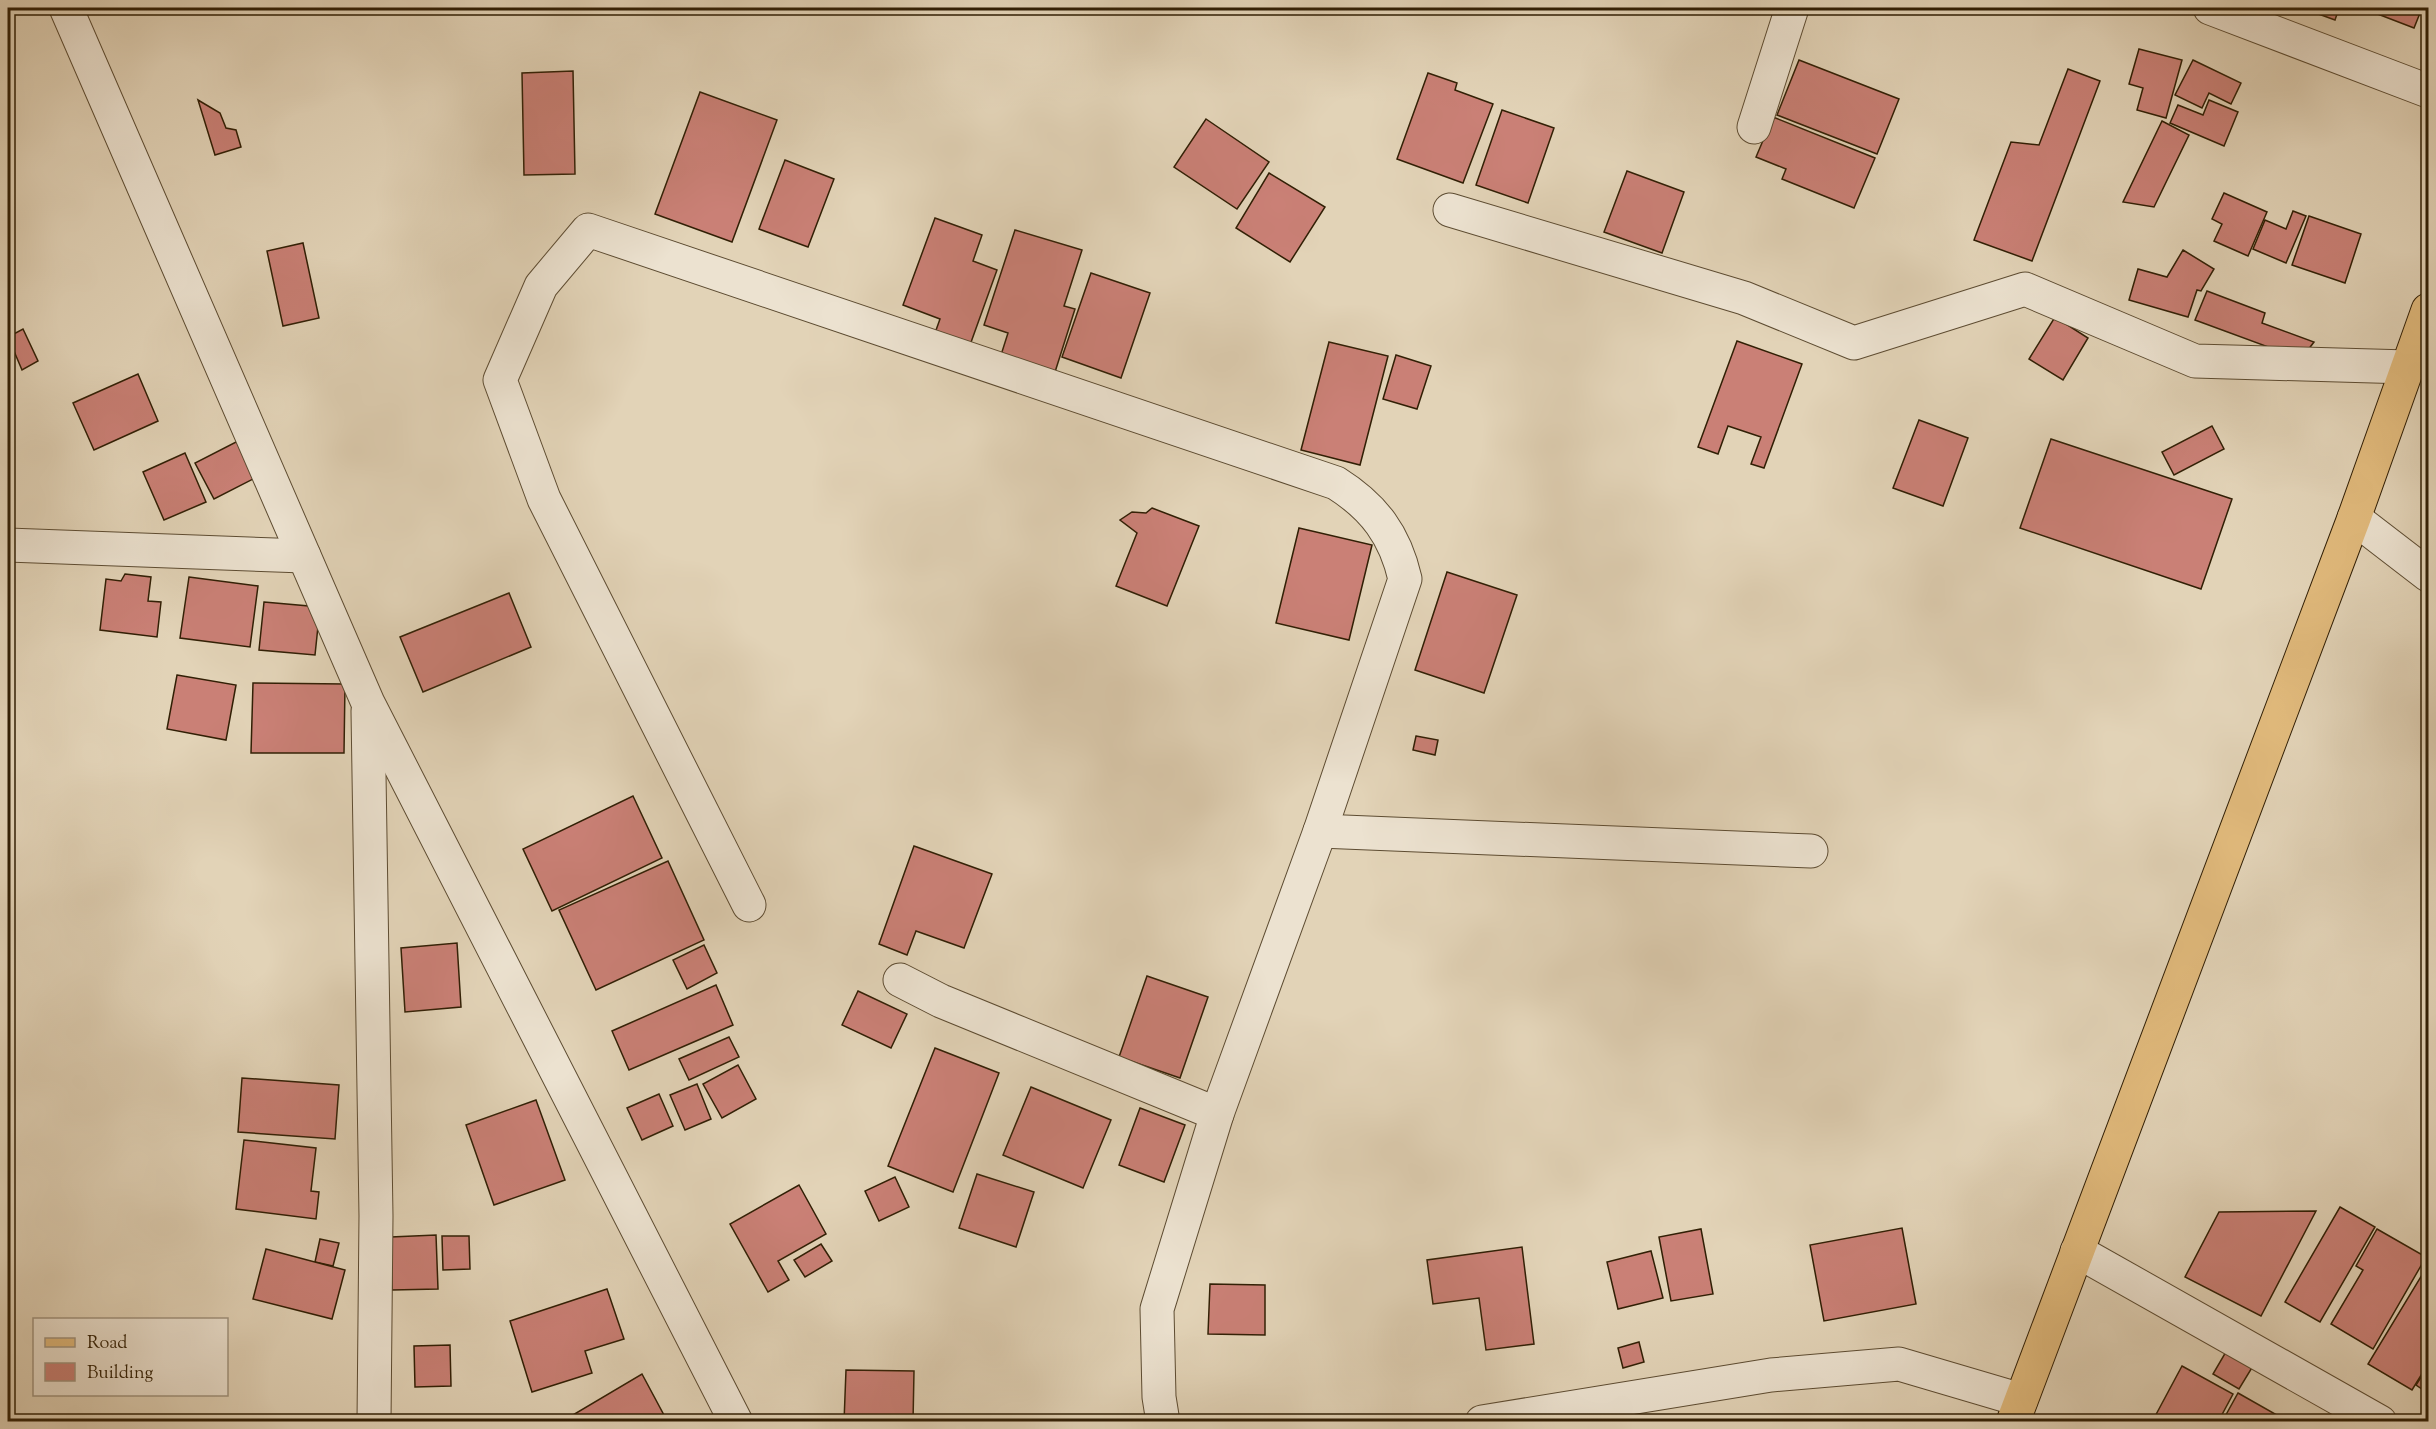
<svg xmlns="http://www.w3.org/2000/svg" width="2436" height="1429" font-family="'Sorts Mill Goudy',serif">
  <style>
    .building { fill: #ca8076; stroke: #311f05; stroke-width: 1.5 }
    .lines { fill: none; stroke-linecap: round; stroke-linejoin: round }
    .minor-casing { stroke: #5d4c32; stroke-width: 35 }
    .major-casing { stroke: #311f05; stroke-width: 35 }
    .minor { stroke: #ece2d0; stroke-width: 33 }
    .major { stroke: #e1ba7c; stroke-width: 33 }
  </style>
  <rect width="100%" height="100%" fill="#e2d3b7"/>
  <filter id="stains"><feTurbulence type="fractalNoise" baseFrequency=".00333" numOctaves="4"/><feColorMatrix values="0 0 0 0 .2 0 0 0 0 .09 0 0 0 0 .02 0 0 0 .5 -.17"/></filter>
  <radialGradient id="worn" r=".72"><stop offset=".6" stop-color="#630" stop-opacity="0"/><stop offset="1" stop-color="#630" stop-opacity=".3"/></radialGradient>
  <g class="building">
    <path d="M2302,8H2339L2335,20Z"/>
    <path d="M2362,8H2422L2414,28Z"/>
    <path d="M2139,49L2182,60L2166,118L2137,110L2143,88L2129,84Z"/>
    <path d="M1799,60L1899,99L1877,154L1777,115Z"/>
    <path d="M2193,60L2241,83L2231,104L2209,93L2202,108L2175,95Z"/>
    <path d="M2068,69L2100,81L2032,261L1974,240L2011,142L2039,145Z"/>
    <path d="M573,71L575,174L524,175L522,73Z"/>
    <path d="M1428,73L1457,83L1455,90L1493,104L1463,183L1397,159Z"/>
    <path d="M700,92L777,120L732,242L655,214Z"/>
    <path d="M198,100L220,113L226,128L236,130L241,147L215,155Z"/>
    <path d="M2209,100L2238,112L2224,146L2170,123L2178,105L2203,115Z"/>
    <path d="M1502,110L1554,128L1528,203L1476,185Z"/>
    <path d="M1773,117L1875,158L1854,208L1782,179L1786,169L1756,157Z"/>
    <path d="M1206,119L1269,162L1237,209L1174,167Z"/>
    <path d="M2162,121L2189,135L2154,207L2123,202Z"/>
    <path d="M785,160L834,179L808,247L759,229Z"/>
    <path d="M1627,171L1684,192L1662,253L1604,232Z"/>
    <path d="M1269,173L1325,207L1290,262L1236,228Z"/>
    <path d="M2224,193L2267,212L2248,256L2214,241L2222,224L2212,219Z"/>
    <path d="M2293,211L2306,216L2286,263L2253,249L2265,220L2286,229Z"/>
    <path d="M2309,216L2361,234L2345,283L2292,265Z"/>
    <path d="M935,218L982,235L973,261L997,270L970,345L935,333L940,319L903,305Z"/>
    <path d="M1015,230L1082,250L1064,306L1075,309L1055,372L1001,355L1008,333L984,325Z"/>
    <path d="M303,243L319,318L283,326L267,251Z"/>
    <path d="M2183,250L2214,269L2201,291L2197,290L2188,317L2129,300L2138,269L2167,277Z"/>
    <path d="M1091,273L1150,293L1121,378L1062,357Z"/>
    <path d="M2207,291L2265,313L2262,323L2314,342L2301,359L2195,320Z"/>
    <path d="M2055,317L2088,338L2063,380L2029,359Z"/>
    <path d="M23,329L38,361L22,370L8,337Z"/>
    <path d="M1737,341L1802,364L1764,468L1751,464L1761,437L1728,426L1718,454L1698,447Z"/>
    <path d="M1329,342L1388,356L1360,465L1301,450Z"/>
    <path d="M1396,355L1431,366L1417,409L1383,399Z"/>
    <path d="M138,374L158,421L94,450L73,403Z"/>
    <path d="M1919,420L1968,438L1943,506L1893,488Z"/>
    <path d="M2212,426L2224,449L2174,475L2162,452Z"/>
    <path d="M2051,439L2232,499L2201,589L2020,528Z"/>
    <path d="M238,441L257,477L214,499L195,463Z"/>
    <path d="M185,453L206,502L164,520L143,472Z"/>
    <path d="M1152,508L1199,526L1167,606L1116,586L1137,533L1120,520L1132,512L1146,513Z"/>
    <path d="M1299,528L1372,545L1349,640L1276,623Z"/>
    <path d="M1447,572L1517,595L1484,693L1415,670Z"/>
    <path d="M125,574L151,577L148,601L161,602L157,637L100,630L106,579L121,581Z"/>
    <path d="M189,577L258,586L250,647L180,638Z"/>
    <path d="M509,593L531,647L423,692L400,637Z"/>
    <path d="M264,602L320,607L315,655L259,650Z"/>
    <path d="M177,675L236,685L226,740L167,729Z"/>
    <path d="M253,683L345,684L344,753H251Z"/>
    <path d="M1416,736L1438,740L1435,755L1413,750Z"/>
    <path d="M633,796L662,858L552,911L523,849Z"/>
    <path d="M914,846L992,874L964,948L916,931L907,955L879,944Z"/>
    <path d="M668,861L704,940L596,990L559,910Z"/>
    <path d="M457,943L461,1007L405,1012L401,948Z"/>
    <path d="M704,945L717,973L687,989L673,960Z"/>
    <path d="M1147,976L1208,997L1180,1078L1119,1057Z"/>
    <path d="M716,985L733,1025L629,1070L612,1031Z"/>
    <path d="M858,991L907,1014L891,1048L842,1025Z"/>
    <path d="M729,1037L739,1057L689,1080L679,1059Z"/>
    <path d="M935,1048L999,1073L953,1192L888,1166Z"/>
    <path d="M738,1065L756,1099L722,1118L703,1084Z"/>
    <path d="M242,1078L339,1085L335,1139L238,1132Z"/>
    <path d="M697,1084L711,1119L685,1130L670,1095Z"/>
    <path d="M1031,1087L1111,1120L1083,1188L1003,1155Z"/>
    <path d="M659,1094L673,1126L642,1140L627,1108Z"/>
    <path d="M536,1100L565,1180L494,1205L466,1125Z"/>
    <path d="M1140,1108L1185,1125L1164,1182L1119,1165Z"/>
    <path d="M244,1140L316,1148L311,1191L319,1192L316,1219L236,1209Z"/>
    <path d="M977,1174L1034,1192L1016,1247L959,1228Z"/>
    <path d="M895,1177L909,1207L879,1221L865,1191Z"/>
    <path d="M799,1185L826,1234L778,1261L789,1280L768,1292L730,1224Z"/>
    <path d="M2340,1207L2375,1227L2320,1322L2285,1302Z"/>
    <path d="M2316,1211L2261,1316L2185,1277L2219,1212Z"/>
    <path d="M1902,1228L1916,1304L1824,1321L1810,1245Z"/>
    <path d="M1701,1229L1713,1294L1671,1301L1659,1237Z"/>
    <path d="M2377,1229L2426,1257L2373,1349L2331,1324L2363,1270L2356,1266Z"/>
    <path d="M436,1235L438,1289L392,1290L391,1237Z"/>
    <path d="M442,1236H469L470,1269L443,1270Z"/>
    <path d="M320,1239L339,1243L333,1266L315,1262Z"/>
    <path d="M821,1244L832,1261L805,1277L794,1260Z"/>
    <path d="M1522,1247L1534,1344L1486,1350L1479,1298L1433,1304L1427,1260Z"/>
    <path d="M266,1249L345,1270L332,1319L253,1299Z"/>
    <path d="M1651,1251L1663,1298L1618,1309L1607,1262Z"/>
    <path d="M2428,1265V1364L2412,1390L2368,1364Z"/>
    <path d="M1210,1284L1265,1285V1335L1208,1334Z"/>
    <path d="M607,1289L624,1339L585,1351L592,1373L532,1392L510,1321Z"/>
    <path d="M1639,1342L1644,1362L1623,1368L1618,1348Z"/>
    <path d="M450,1345L451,1386L415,1387L414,1346Z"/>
    <path d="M2227,1350L2253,1366L2239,1389L2213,1374Z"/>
    <path d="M2182,1366L2233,1394L2218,1422H2152Z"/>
    <path d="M2428,1366V1393L2416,1385Z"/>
    <path d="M846,1370L914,1371L913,1422H844Z"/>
    <path d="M642,1374L665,1417L657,1422H561Z"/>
    <path d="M2238,1393L2289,1422H2222Z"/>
  </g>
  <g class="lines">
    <g class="minor-casing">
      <g id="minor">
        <path d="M66,8L368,703L736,1422"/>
        <path d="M2210,8L2428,91"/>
        <path d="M1754,127L1792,8"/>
        <path d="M1450,210L1744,298L1854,343L2025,289L2195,361L2408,367"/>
        <path d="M2354,518L2428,575"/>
        <path d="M8,545L304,556"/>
        <path d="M368,711L376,1216L374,1422"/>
        <path d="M1320,831L1811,851"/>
        <path d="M749,905L544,499L500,380L541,286L588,230L1336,483C1374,507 1395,535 1405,579L1320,831L1217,1114L941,1001L900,980"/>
        <path d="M2077,1251L2380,1422"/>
        <path d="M1163,1422L1159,1397L1157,1309L1217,1114"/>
        <path d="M1482,1422L1771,1375L1899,1364L2021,1400"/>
      </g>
    </g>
    <g class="major-casing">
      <path id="major" d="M2013,1422L2354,518L2428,310"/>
    </g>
    <use href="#minor" class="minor"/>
    <use href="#major" class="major"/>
  </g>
  <rect width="2436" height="1429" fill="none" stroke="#e2d3b7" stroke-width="30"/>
  <rect x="9" y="9" width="2418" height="1411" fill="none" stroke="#311f05" stroke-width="3"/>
  <rect x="15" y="15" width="2406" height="1399" fill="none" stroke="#311f05" stroke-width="1.5"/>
  <rect x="33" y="1318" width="195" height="78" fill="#ece2d0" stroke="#a1947f" stroke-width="1.5"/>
  <rect x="45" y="1338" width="30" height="9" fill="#e1ba7c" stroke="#a1947f" stroke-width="1.5"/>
  <text x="87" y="1348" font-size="18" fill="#311f05">Road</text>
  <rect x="45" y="1363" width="30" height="18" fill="#ca8076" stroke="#a1947f" stroke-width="1.5"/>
  <text x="87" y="1378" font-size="18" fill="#311f05">Building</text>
  <rect width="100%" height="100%" filter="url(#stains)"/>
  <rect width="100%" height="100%" fill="url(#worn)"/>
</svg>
